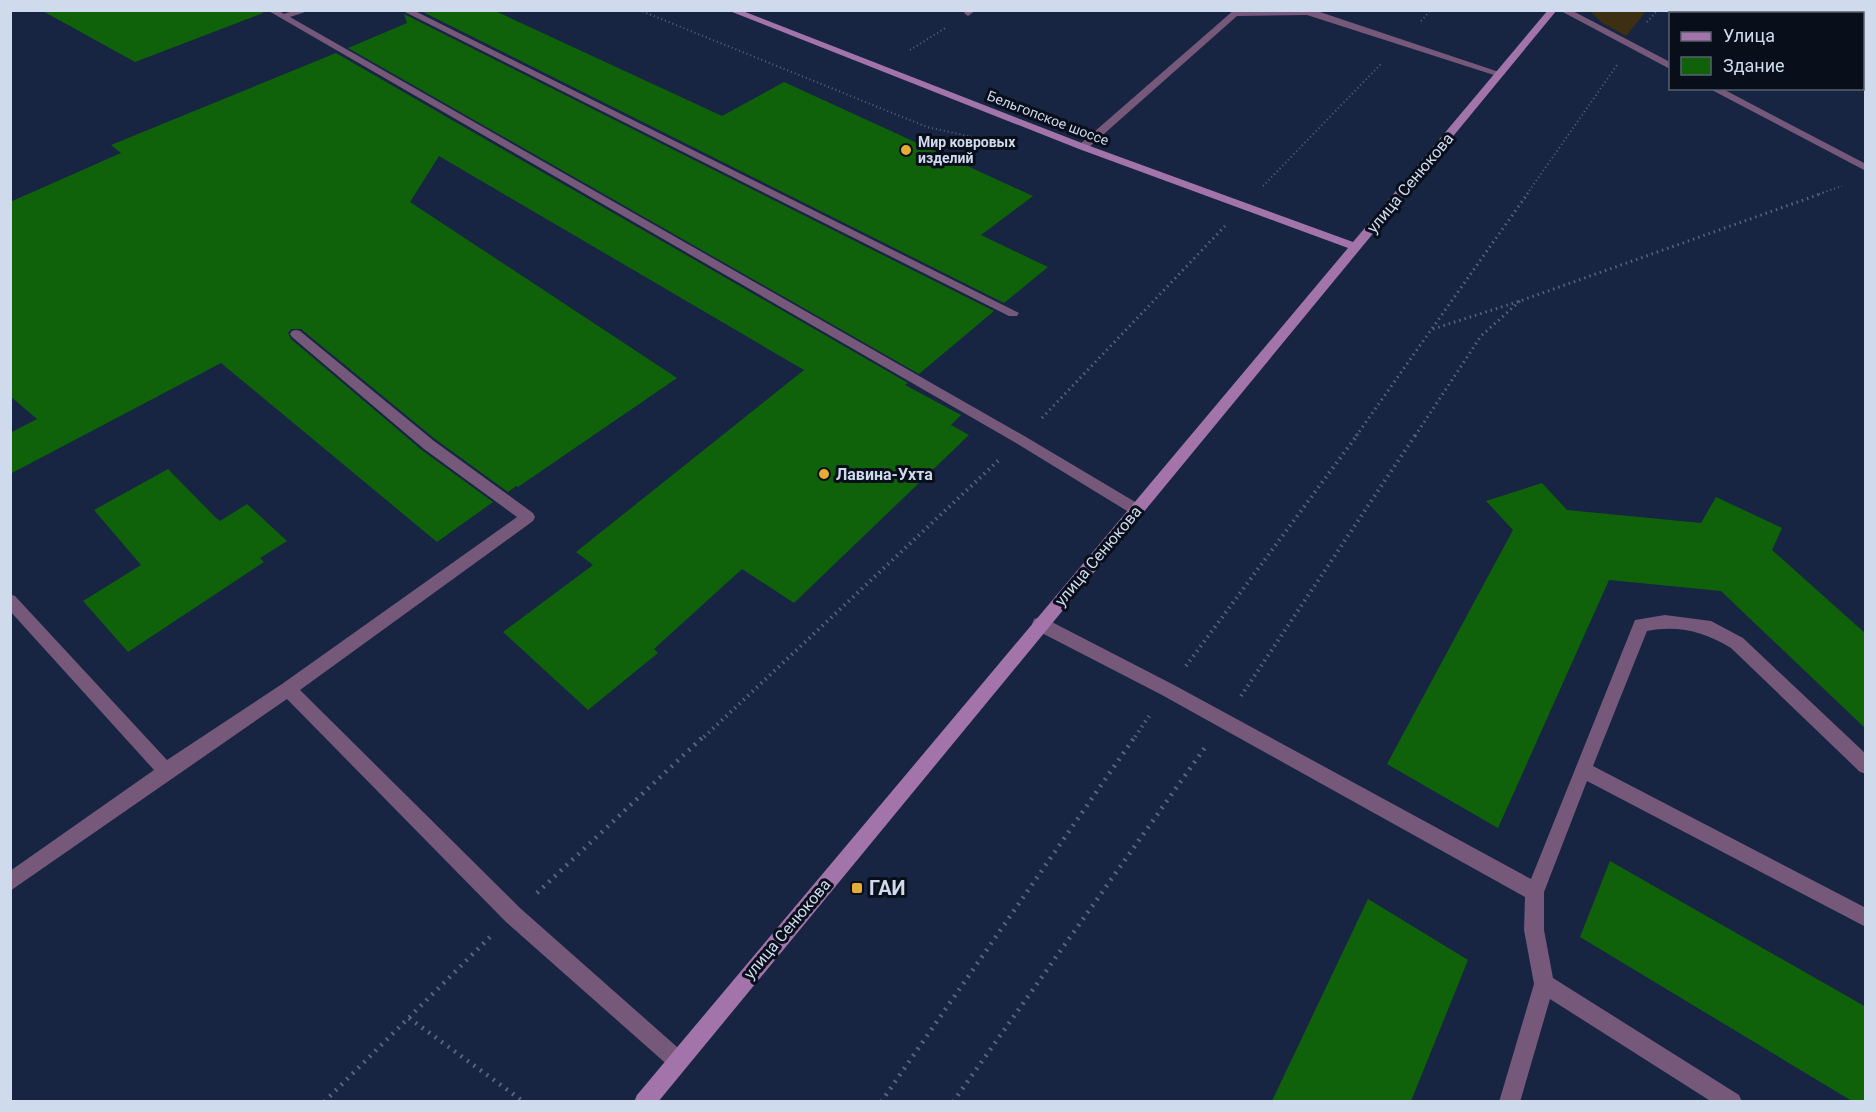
<svg xmlns="http://www.w3.org/2000/svg" width="1876" height="1112" font-family="Roboto,sans-serif">
  <style>
    .green { fill: #3e2f13 }
    .building { fill: #0f620a }
    .lines { fill: none; stroke-linecap: round; stroke-linejoin: round }
    .path-far3 { stroke: #58647e; stroke-width: 2; stroke-dasharray: 1 3; stroke-linecap: butt }
    .path-far2 { stroke: #58647e; stroke-width: 3; stroke-dasharray: 1.5 4; stroke-linecap: butt }
    .path-far1 { stroke: #58647e; stroke-width: 4; stroke-dasharray: 1.5 4.5; stroke-linecap: butt }
    .path { stroke: #58647e; stroke-width: 4.5; stroke-dasharray: 2 6; stroke-linecap: butt }
    .lane { fill: #75587a; fill-rule: evenodd }
    .secondary { fill: #a274a9; fill-rule: evenodd }
    .poi-dot { fill: #e5ad35; stroke: #080f1b; stroke-width: 2 }
    .labels { text-anchor: middle; dominant-baseline: central; stroke-width: 6; stroke-linejoin: round; paint-order: stroke }
    .far-street-label { font-size: 14px; fill: #d0daed; stroke: #080f1b }
    .far-poi-label { font-size: 14px; font-weight: bold; fill: #d0daed; stroke: #080f1b; text-anchor: start }
    .street-label { font-size: 16px; fill: #d0daed; stroke: #080f1b }
    .poi-label { font-size: 16px; font-weight: bold; fill: #d0daed; stroke: #080f1b; text-anchor: start }
    .near-poi-label { font-size: 20px; font-weight: bold; fill: #d0daed; stroke: #080f1b; text-anchor: start }
  </style>
  <rect width="100%" height="100%" fill="#172542"/>
  <path class="green" d="M1590,11L1591,10L1646,11L1626,36L1601,22Z"/>
  <g class="building">
    <path d="M41,10H262L263,13L135,62Z"/>
    <path d="M419,10H493L722,116L784,82L1033,196L981,235L1048,267L1004,303Z"/>
    <path d="M404,14L994,311L919,374L348,48L407,23Z"/>
    <path d="M336,53L908,383L905,385L961,415L951,425L969,435L794,603L742,569L654,649L658,653L588,710L503,632L593,565L576,552L804,370L439,156L410,202L677,378L518,487L516,486L508,492L435,439L301,329H291L288,333L291,339L423,451L493,502L437,542L221,363L10,474V433L37,419L10,396V202L121,153L111,145Z"/>
    <path d="M168,469L216,518L220,521L247,504L287,541L260,558L264,562L128,652L83,601L141,565L94,510Z"/>
    <path d="M1542,483L1567,510L1701,523L1716,497L1782,528L1772,550L1866,634V729L1721,591L1609,580L1498,828L1387,764L1513,530L1486,501Z"/>
    <path d="M1610,861L1866,1007V1101H1852L1580,937Z"/>
    <path d="M1368,899L1468,960L1411,1101H1272Z"/>
  </g>
  <g class="lines">
    <g class="path-far3">
      <path d="M639,10L927,127L986,140"/>
      <path d="M1662,10L1674,14"/>
      <path d="M1421,21L1431,10"/>
      <path d="M1647,22L1658,10"/>
      <path d="M910,50L947,27"/>
      <path d="M1862,78L1866,80"/>
      <path d="M1263,186L1381,64"/>
      <path d="M1527,194L1617,65"/>
      <path d="M1819,194L1842,186"/>
    </g>
    <g class="path-far2">
      <path d="M1433,329L1520,301L1823,193"/>
      <path d="M1042,418L1225,226"/>
      <path d="M1356,436L1528,193"/>
      <path d="M1415,436L1481,336L1520,301"/>
    </g>
    <g class="path-far1">
      <path d="M1186,666L1358,434"/>
      <path d="M1241,696L1416,434"/>
      <path d="M704,737L1000,459"/>
      <path d="M1135,737L1149,716"/>
    </g>
    <g class="path">
      <path d="M537,893L705,735"/>
      <path d="M409,1018L524,1102"/>
      <path d="M324,1102L490,937"/>
      <path d="M881,1102L1136,735"/>
      <path d="M953,1102L1206,746"/>
    </g>
    <g class="lane">
      <path d="M267,10H278L284,14L295,10H311L290,17L1026,437L1142,506L1144,510L1142,514H1132L1016,443Z"/>
      <path d="M401,10H413L1019,313L1017,316H1009Z"/>
      <path d="M966,10H976L968,16L964,13Z"/>
      <path d="M1234,10H1314L1505,74L1497,76L1307,15L1237,16L1087,149H1079V145Z"/>
      <path d="M1559,10H1571L1670,62V69Z"/>
      <path d="M1708,88H1721L1866,164V171Z"/>
      <path d="M296,330L300,331L434,441L533,513L535,517L533,521L300,690L520,908L685,1054L688,1061L685,1068L678,1071L671,1068L506,922L287,699L10,891V871L154,770L10,611V594L15,596L167,760L282,684L517,517L424,449L292,337L290,334L292,331Z"/>
      <path d="M1665,615L1711,621L1743,638L1866,754V774L1860,772L1731,648C1704,632 1679,625 1647,631L1593,766L1866,908V927L1587,781L1544,892V930L1553,978L1739,1095L1742,1102H1712L1550,999L1520,1102H1499L1534,984L1524,930L1525,897L1162,695L1034,629L1032,624L1034,619L1040,617L1046,619L1174,685L1531,879L1635,620Z"/>
    </g>
    <path class="secondary" d="M727,10H740L1087,145L1353,242L1548,10H1557L658,1102H634L637,1095L1348,248L1079,149Z"/>
  </g>
  <g class="poi-dot">
    <circle cx="906" cy="150" r="6"/>
    <circle cx="824" cy="474" r="6"/>
    <rect x="851" y="882" width="12" height="12" rx="3"/>
  </g>
  <g class="labels">
    <g class="far-street-label">
      <text transform="translate(1048 118) rotate(21)">Бельгопское шоссе</text>
    </g>
    <g class="far-poi-label">
      <text x="918" y="142">Мир ковровых<tspan x="918" dy="16">изделий</tspan></text>
    </g>
    <g class="street-label">
      <text transform="translate(1410 183) rotate(-50)">улица Сенюкова</text>
      <text transform="translate(1098 556) rotate(-50)">улица Сенюкова</text>
      <text transform="translate(787 929) rotate(-50)">улица Сенюкова</text>
    </g>
    <g class="poi-label">
      <text x="836" y="474">Лавина-Ухта</text>
    </g>
    <g class="near-poi-label">
      <text x="869" y="888">ГАИ</text>
    </g>
  </g>
  <rect width="1876" height="1112" fill="none" stroke="#d0daed" stroke-width="24"/>
  <rect x="1669" y="12" width="195" height="78" fill="#080f1b" stroke="#58606f" stroke-width="1.5"/>
  <rect x="1681" y="32" width="30" height="9" fill="#a274a9" stroke="#58606f" stroke-width="1.5"/>
  <text x="1723" y="42" font-size="18" fill="#d0daed">Улица</text>
  <rect x="1681" y="57" width="30" height="18" fill="#0f620a" stroke="#58606f" stroke-width="1.5"/>
  <text x="1723" y="72" font-size="18" fill="#d0daed">Здание</text>
</svg>
